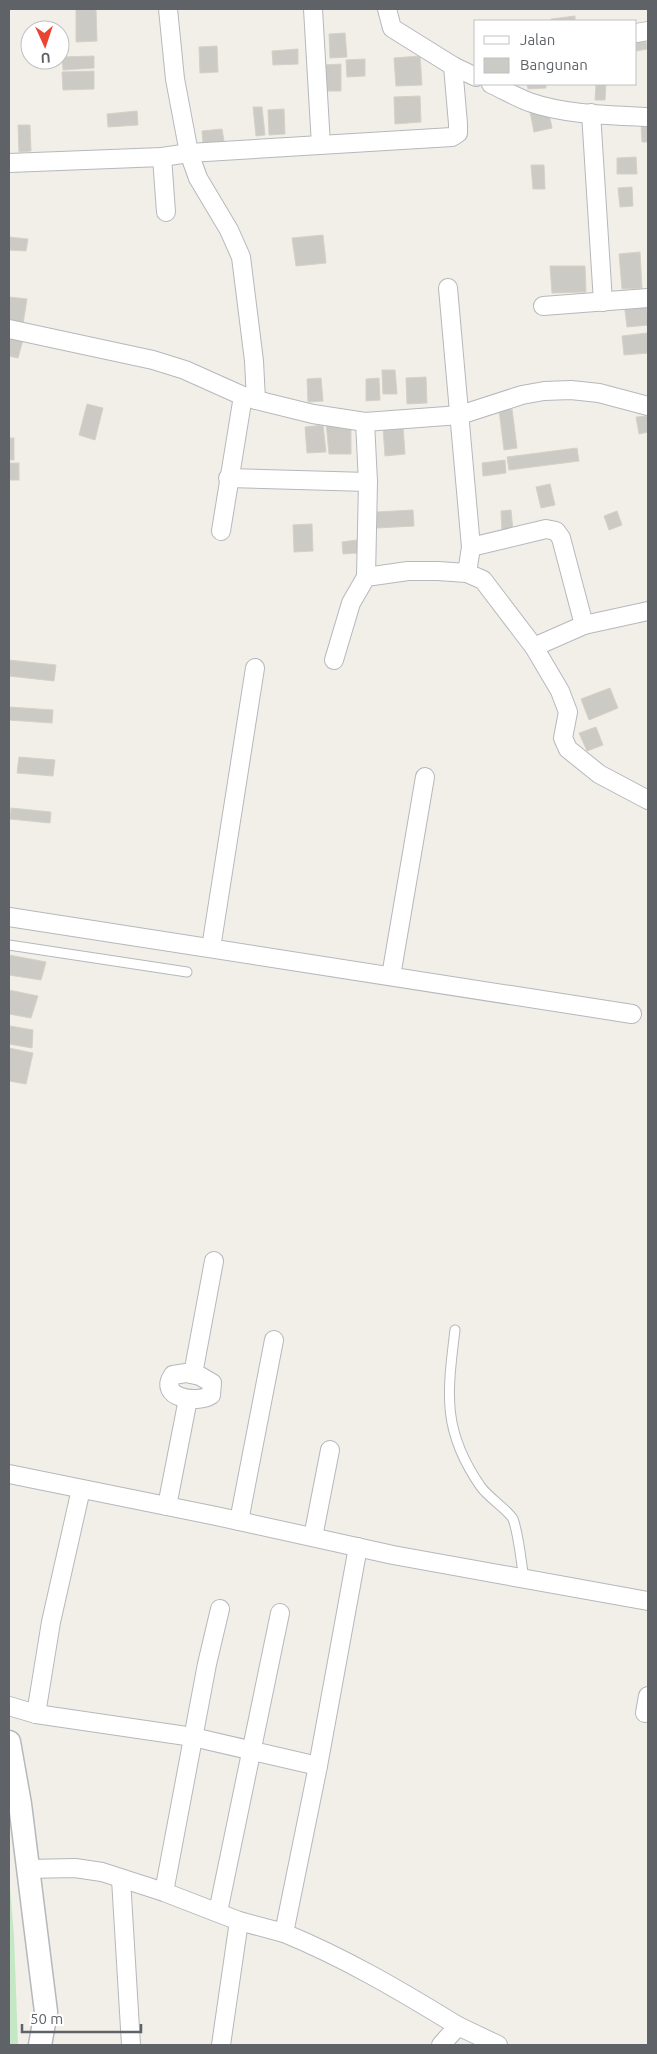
<svg xmlns="http://www.w3.org/2000/svg" width="657" height="2054" font-family="Ubuntu,sans-serif">
  <style>
    .green { fill: #c4e8c5 }
    .building { fill: #cccac5; stroke: #d6d1c6 }
    .lines { fill: none; stroke-linecap: round; stroke-linejoin: round }
    .service-casing { stroke: #b5b8bc; stroke-width: 11 }
    .minor-casing { stroke: #b5b8bc; stroke-width: 20 }
    .tertiary-casing { stroke: #b5b8bc; stroke-width: 25 }
    .service { stroke: #fff; stroke-width: 9 }
    .minor { stroke: #fff; stroke-width: 18 }
    .tertiary { stroke: #fff; stroke-width: 22 }
  </style>
  <rect width="100%" height="100%" fill="#f1efe8"/>
  <path class="green" d="M9,1875L14,1936L18,2045H9Z"/>
  <g class="building">
    <path d="M76,9H96L97,41L76,42Z"/>
    <path d="M575,16V21H552L551,19Z"/>
    <path d="M345,33L347,57L330,58L329,34Z"/>
    <path d="M645,35L647,49L636,51V36Z"/>
    <path d="M217,46L218,72L200,73L199,47Z"/>
    <path d="M298,49V64L273,65L272,51Z"/>
    <path d="M94,56V68L63,70L62,57Z"/>
    <path d="M420,56L422,85L396,86L394,58Z"/>
    <path d="M365,59V76L347,77L346,60Z"/>
    <path d="M341,64V91H325L324,65Z"/>
    <path d="M94,71V89L63,90L62,72Z"/>
    <path d="M527,84H546V88L528,89Z"/>
    <path d="M596,84H606L605,100H595Z"/>
    <path d="M420,96L421,122L395,124L394,97Z"/>
    <path d="M253,107H262L265,135L256,136Z"/>
    <path d="M284,109L285,134L269,135L268,110Z"/>
    <path d="M548,109L552,128L534,132L530,112Z"/>
    <path d="M137,111L138,125L108,127L107,114Z"/>
    <path d="M641,123H648V142H642Z"/>
    <path d="M18,125H30L31,151L19,152Z"/>
    <path d="M222,129L224,141L203,144L202,131Z"/>
    <path d="M636,157L637,174H617V158Z"/>
    <path d="M531,165H544L545,189H533Z"/>
    <path d="M632,187L633,206L620,207L618,188Z"/>
    <path d="M323,235L326,263L296,266L292,238Z"/>
    <path d="M9,237L28,239L26,251L9,250Z"/>
    <path d="M640,252L642,288L622,289L619,254Z"/>
    <path d="M550,266H585L586,292L552,293Z"/>
    <path d="M9,297L27,299L23,324L9,322Z"/>
    <path d="M646,302L648,325L627,327L624,303Z"/>
    <path d="M647,333L648,353L624,355L622,336Z"/>
    <path d="M9,336L23,340L18,358L9,356Z"/>
    <path d="M382,370H395L397,394H383Z"/>
    <path d="M426,377L427,403L407,404L406,378Z"/>
    <path d="M321,378L323,401L308,402L307,379Z"/>
    <path d="M379,378L380,400L366,401V379Z"/>
    <path d="M87,404L103,408L95,440L79,435Z"/>
    <path d="M512,409L517,448L504,450L499,410Z"/>
    <path d="M648,416V432L639,434L636,417Z"/>
    <path d="M326,422L351,423V454H329Z"/>
    <path d="M323,425L326,452L307,453L305,427Z"/>
    <path d="M403,426L405,454L385,456L383,427Z"/>
    <rect x="9" y="438" width="5" height="22"/>
    <path d="M577,448L579,461L509,470L507,457Z"/>
    <path d="M505,460L506,473L483,476L482,463Z"/>
    <rect x="9" y="463" width="10" height="17"/>
    <path d="M550,484L555,505L541,508L536,487Z"/>
    <path d="M413,510L414,526L377,528L376,512Z"/>
    <path d="M511,510L513,531L502,532L501,511Z"/>
    <path d="M617,511L622,525L609,530L604,516Z"/>
    <path d="M312,524L313,551L294,552L293,525Z"/>
    <path d="M357,540L358,553L343,554L342,542Z"/>
    <path d="M9,660L56,665L54,681L9,676Z"/>
    <path d="M610,688L618,708L589,720L581,699Z"/>
    <path d="M9,707L53,710L52,723L9,720Z"/>
    <path d="M596,727L603,745L587,751L579,733Z"/>
    <path d="M19,757L55,760L53,776L17,773Z"/>
    <path d="M11,808L51,812L50,823L10,819Z"/>
    <path d="M9,955L46,962L41,980L9,975Z"/>
    <path d="M9,990L38,996L31,1018L9,1014Z"/>
    <path d="M10,1026L33,1030L32,1048L9,1044Z"/>
    <path d="M9,1048L33,1053L26,1084L9,1081Z"/>
  </g>
  <g class="lines">
    <g class="service-casing">
      <g id="service">
        <path d="M9,945L187,972"/>
        <path d="M455,1330C447,1395 442,1431 481,1487C488,1497 509,1511 513,1519C519,1535 521,1562 524,1579"/>
      </g>
    </g>
    <g class="minor-casing">
      <g id="minor">
        <path d="M168,9L175,79L189,153L198,178L229,230L241,257L254,361L256,400"/>
        <path d="M313,9L321,145"/>
        <path d="M387,9L392,28L453,66L476,77"/>
        <path d="M636,33L648,31"/>
        <path d="M491,84C504,90 516,97 529,102C566,115 610,115 648,117"/>
        <path d="M591,113L603,302"/>
        <path d="M162,157L166,212"/>
        <path d="M9,163L162,157L189,153L452,137L458,133V124L453,66"/>
        <path d="M448,288L471,547"/>
        <path d="M543,306L648,298"/>
        <path d="M9,329L153,360L185,370L243,396L256,400L313,414L365,422L460,415L522,395L544,391L571,390L599,393L648,406"/>
        <path d="M365,422L368,482L366,577"/>
        <path d="M228,478L368,482"/>
        <path d="M221,531L243,396"/>
        <path d="M467,573L471,547L546,529L556,531L561,538L584,625"/>
        <path d="M534,647L584,625L648,611"/>
        <path d="M334,660L351,603L366,577L408,571H438L467,573L483,580L534,647L560,691L568,712L563,738L568,749L599,774L648,800"/>
        <path d="M9,917L632,1014"/>
        <path d="M211,948L255,668"/>
        <path d="M391,976L425,777"/>
        <path d="M186,1373L200,1376L212,1383L211,1395C197,1404 157,1398 173,1375Z"/>
        <path d="M193,1374L214,1261"/>
        <path d="M9,1474L216,1516L393,1555L648,1601"/>
        <path d="M167,1506L188,1399"/>
        <path d="M239,1521L274,1340"/>
        <path d="M313,1537L330,1450"/>
        <path d="M9,1706L36,1714L193,1737L318,1766"/>
        <path d="M645,1713L648,1696"/>
        <path d="M36,1714L51,1622L81,1489"/>
        <path d="M27,1869L75,1868L102,1872L164,1892L239,1921L284,1933L318,1766L358,1547"/>
        <path d="M121,1879L131,2045"/>
        <path d="M164,1892L207,1664L220,1609"/>
        <path d="M218,1912L280,1613"/>
        <path d="M284,1933C345,1958 401,1991 458,2026"/>
        <path d="M221,2045L239,1921"/>
        <path d="M441,2045L458,2026L498,2045"/>
      </g>
    </g>
    <g class="tertiary-casing">
      <path id="tertiary" d="M9,1742L20,1804L46,2012L40,2045"/>
    </g>
    <use href="#service" class="service"/>
    <use href="#minor" class="minor"/>
    <use href="#tertiary" class="tertiary"/>
  </g>
  <rect width="657" height="2054" fill="none" stroke="#5f6368" stroke-width="20"/>
  <rect x="474" y="20" width="162" height="65" fill="#ffffff" stroke="#bfc1c3"/>
  <rect x="484" y="36" width="25" height="8" fill="#ffffff" stroke="#bfc1c3"/>
  <text x="520" y="45" font-size="15" fill="#5f6368">Jalan</text>
  <rect x="484" y="58" width="25" height="15" fill="#cccac5" stroke="#bfc1c3"/>
  <text x="520" y="70" font-size="15" fill="#5f6368">Bangunan</text>
  <g transform="translate(45 45) rotate(177)"><circle r="24" fill="#ffffff" stroke="#bfc1c3"/>
  <path d="M0-4L9 19L0 12L-9 19Z" fill="#ec4432"/>
  <text y="-8" font-size="14" font-weight="bold" text-anchor="middle" fill="#5f6368">U</text>
  </g>
  <path d="M22 2024v8h119v-8" fill="none" stroke="#5f6368" stroke-width="2.5"/>
  <text x="30" y="2024" font-size="15" fill="#5f6368" stroke="#ffffff" stroke-width="4" paint-order="stroke">50 m</text>
</svg>
